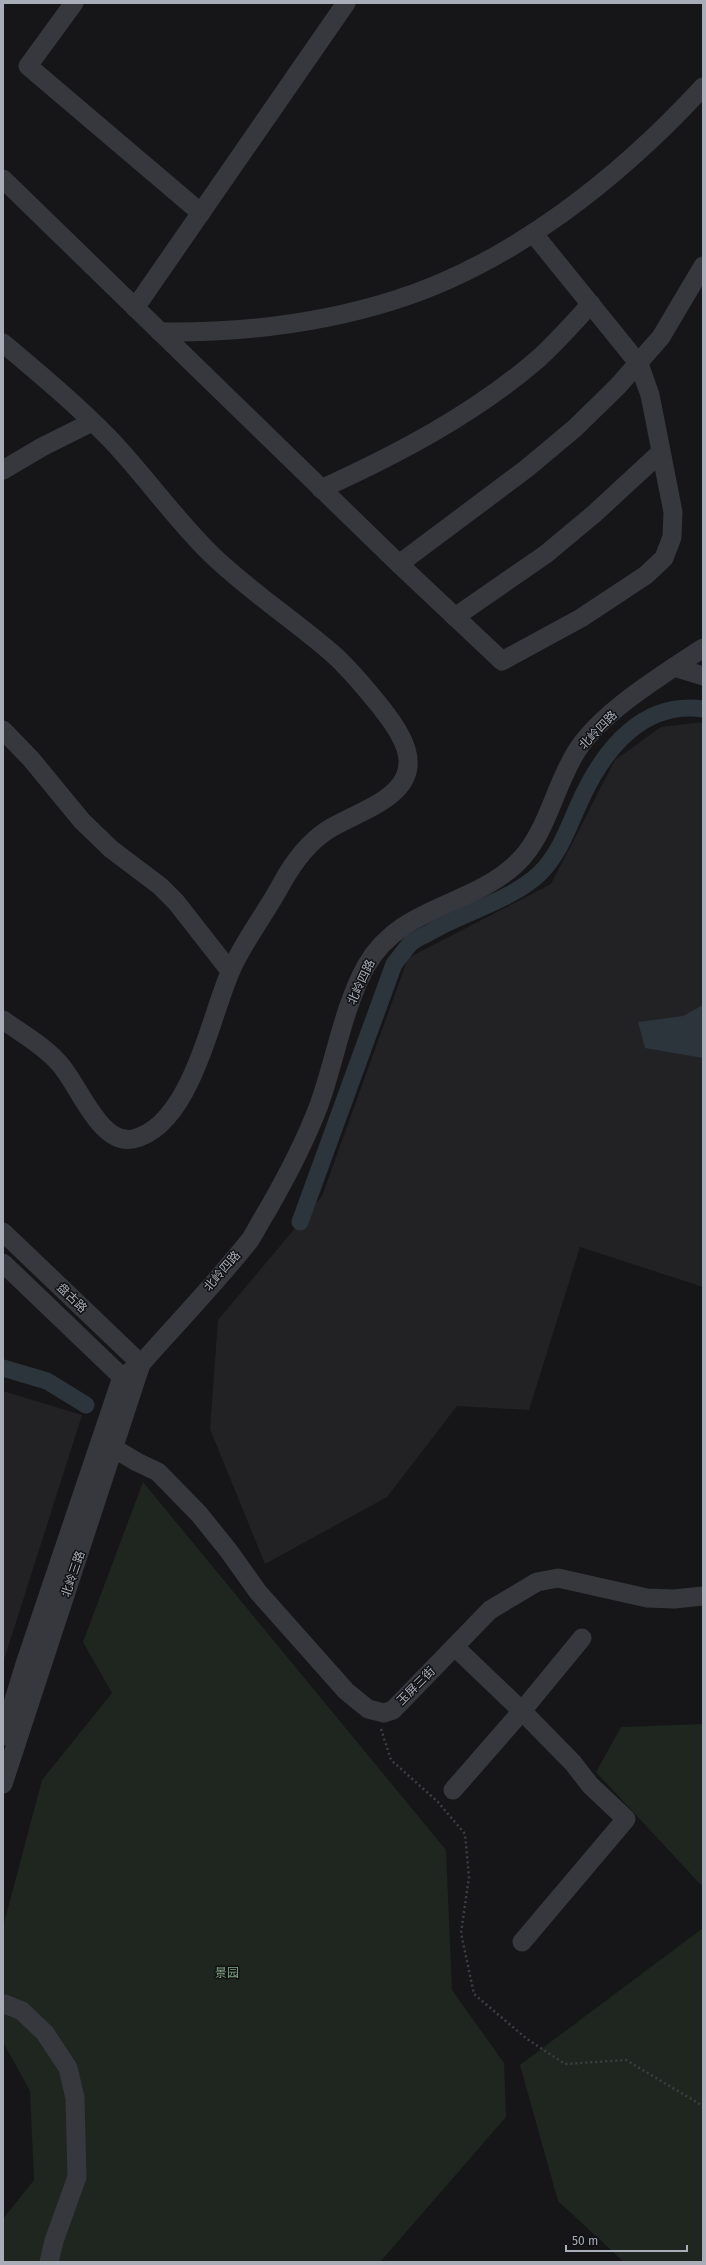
<svg xmlns="http://www.w3.org/2000/svg" width="706" height="2265" font-family="'Fira Sans','Noto Sans SC',sans-serif">
  <style>
    .built { fill: #222225 }
    .green { fill: #1e261f }
    .water { fill: #2c353c }
    .lines { fill: none; stroke-linecap: round; stroke-linejoin: round }
    .canal { stroke: #2c353c; stroke-width: 17 }
    .path { stroke: #3d3f44; stroke-width: 2.5; stroke-dasharray: 2 3; stroke-linecap: butt }
    .minor { stroke: #37383d; stroke-width: 19 }
    .labels { text-anchor: middle; dominant-baseline: central; stroke-width: 3; stroke-linejoin: round; paint-order: stroke }
    .street-label { font-size: 12px; fill: #a8adb8; stroke: #111113 }
    .park-label { font-size: 12px; fill: #7fa381; stroke: #111113 }
  </style>
  <rect width="100%" height="100%" fill="#161618"/>
  <g class="built">
    <path d="M703,722V1287L580,1247L529,1410L457,1406L387,1497L265,1564L210,1429L218,1320L322,1196L408,958L551,884L615,760L661,727Z"/>
    <path d="M3,1391L82,1415L3,1663Z"/>
  </g>
  <g class="green">
    <path d="M143,1482L446,1850L452,1990L504,2063L506,2117L380,2262H3V2219L34,2180L30,2091L3,2042V1927L42,1780L112,1693L83,1642Z"/>
    <path d="M703,1724V1887L596,1772L621,1727Z"/>
    <path d="M703,1928V2262H624L558,2201L520,2065Z"/>
  </g>
  <path class="water" d="M703,1005V1058L645,1048L638,1022L683,1016Z"/>
  <g class="lines">
    <g class="canal">
      <path d="M300,1222L394,964C400,957 405,949 411,943C417,938 426,935 432,931C464,913 513,899 539,874C561,853 570,822 583,795C606,747 644,701 703,709"/>
      <path d="M3,1368L47,1381L86,1405"/>
    </g>
    <path class="path" d="M381,1729L391,1760L438,1802L465,1834L469,1877L461,1933L474,1994L527,2039L565,2064L626,2060L703,2106"/>
    <g class="minor">
      <path d="M74,3L28,66L201,213"/>
      <path d="M3,179L399,564L502,661L581,618L646,575L664,558L672,537L673,512L650,395L639,364L533,233"/>
      <path d="M135,308L346,3"/>
      <path d="M160,332C239,333 319,324 395,300C513,263 621,176 703,87"/>
      <path d="M3,343C40,374 78,406 111,440C146,477 175,519 211,554C249,591 294,620 333,654C351,670 365,688 380,706C390,719 401,733 406,749C421,797 356,811 326,831C307,844 293,863 282,883C266,913 245,939 231,970C210,1017 191,1126 133,1139C99,1146 78,1082 58,1062C43,1045 21,1033 3,1020"/>
      <path d="M3,470L42,447L92,422"/>
      <path d="M321,489C398,454 474,414 538,359C557,342 574,322 591,304"/>
      <path d="M399,564L526,469L575,428L618,386L661,337L703,266"/>
      <path d="M455,617L546,554L594,514L660,453"/>
      <path d="M674,667L703,676"/>
      <path d="M3,730L31,759L82,821L111,849L160,886L176,902L230,971"/>
      <path d="M3,1232L141,1364L3,1784"/>
      <path d="M3,1263L122,1377"/>
      <path d="M122,1377L141,1364C177,1323 216,1283 250,1240C256,1231 261,1220 267,1211C286,1178 305,1142 319,1105C335,1061 343,1008 366,966C401,905 469,908 516,864C548,834 554,785 578,749C604,710 664,674 703,648"/>
      <path d="M115,1449L137,1462L158,1472L199,1514L228,1550L258,1592L346,1691L368,1709L384,1713L393,1710L490,1610L537,1582L558,1578L647,1598L674,1599L703,1596"/>
      <path d="M455,1647L522,1711L573,1763L590,1785L626,1819L522,1942"/>
      <path d="M3,1736L25,1664L122,1377"/>
      <path d="M453,1790L522,1711L582,1638"/>
      <path d="M3,2005L5,2004L22,2011L45,2033L68,2068L75,2098L77,2177L54,2241L49,2262"/>
    </g>
  </g>
  <g class="labels">
    <g class="street-label">
      <text transform="translate(598 730) rotate(-46)">北岭四路</text>
      <text transform="translate(361 982) rotate(-65)">北岭四路</text>
      <text transform="translate(222 1271) rotate(-49)">北岭四路</text>
      <text transform="translate(72 1298) rotate(44)">盘古路</text>
      <text transform="translate(73 1574) rotate(-71)">北岭三路</text>
      <text transform="translate(416 1686) rotate(-45)">玉屏三街</text>
    </g>
    <g class="park-label">
      <text x="227" y="1973">景园</text>
    </g>
  </g>
  <rect width="706" height="2265" fill="none" stroke="#a8adb8" stroke-width="8"/>
  <path d="M566 2245v6h121v-6" fill="none" stroke="#a8adb8" stroke-width="2"/>
  <text x="572" y="2245" font-size="12" fill="#a8adb8" stroke="#111113" stroke-width="3" paint-order="stroke">50 m</text>
</svg>
